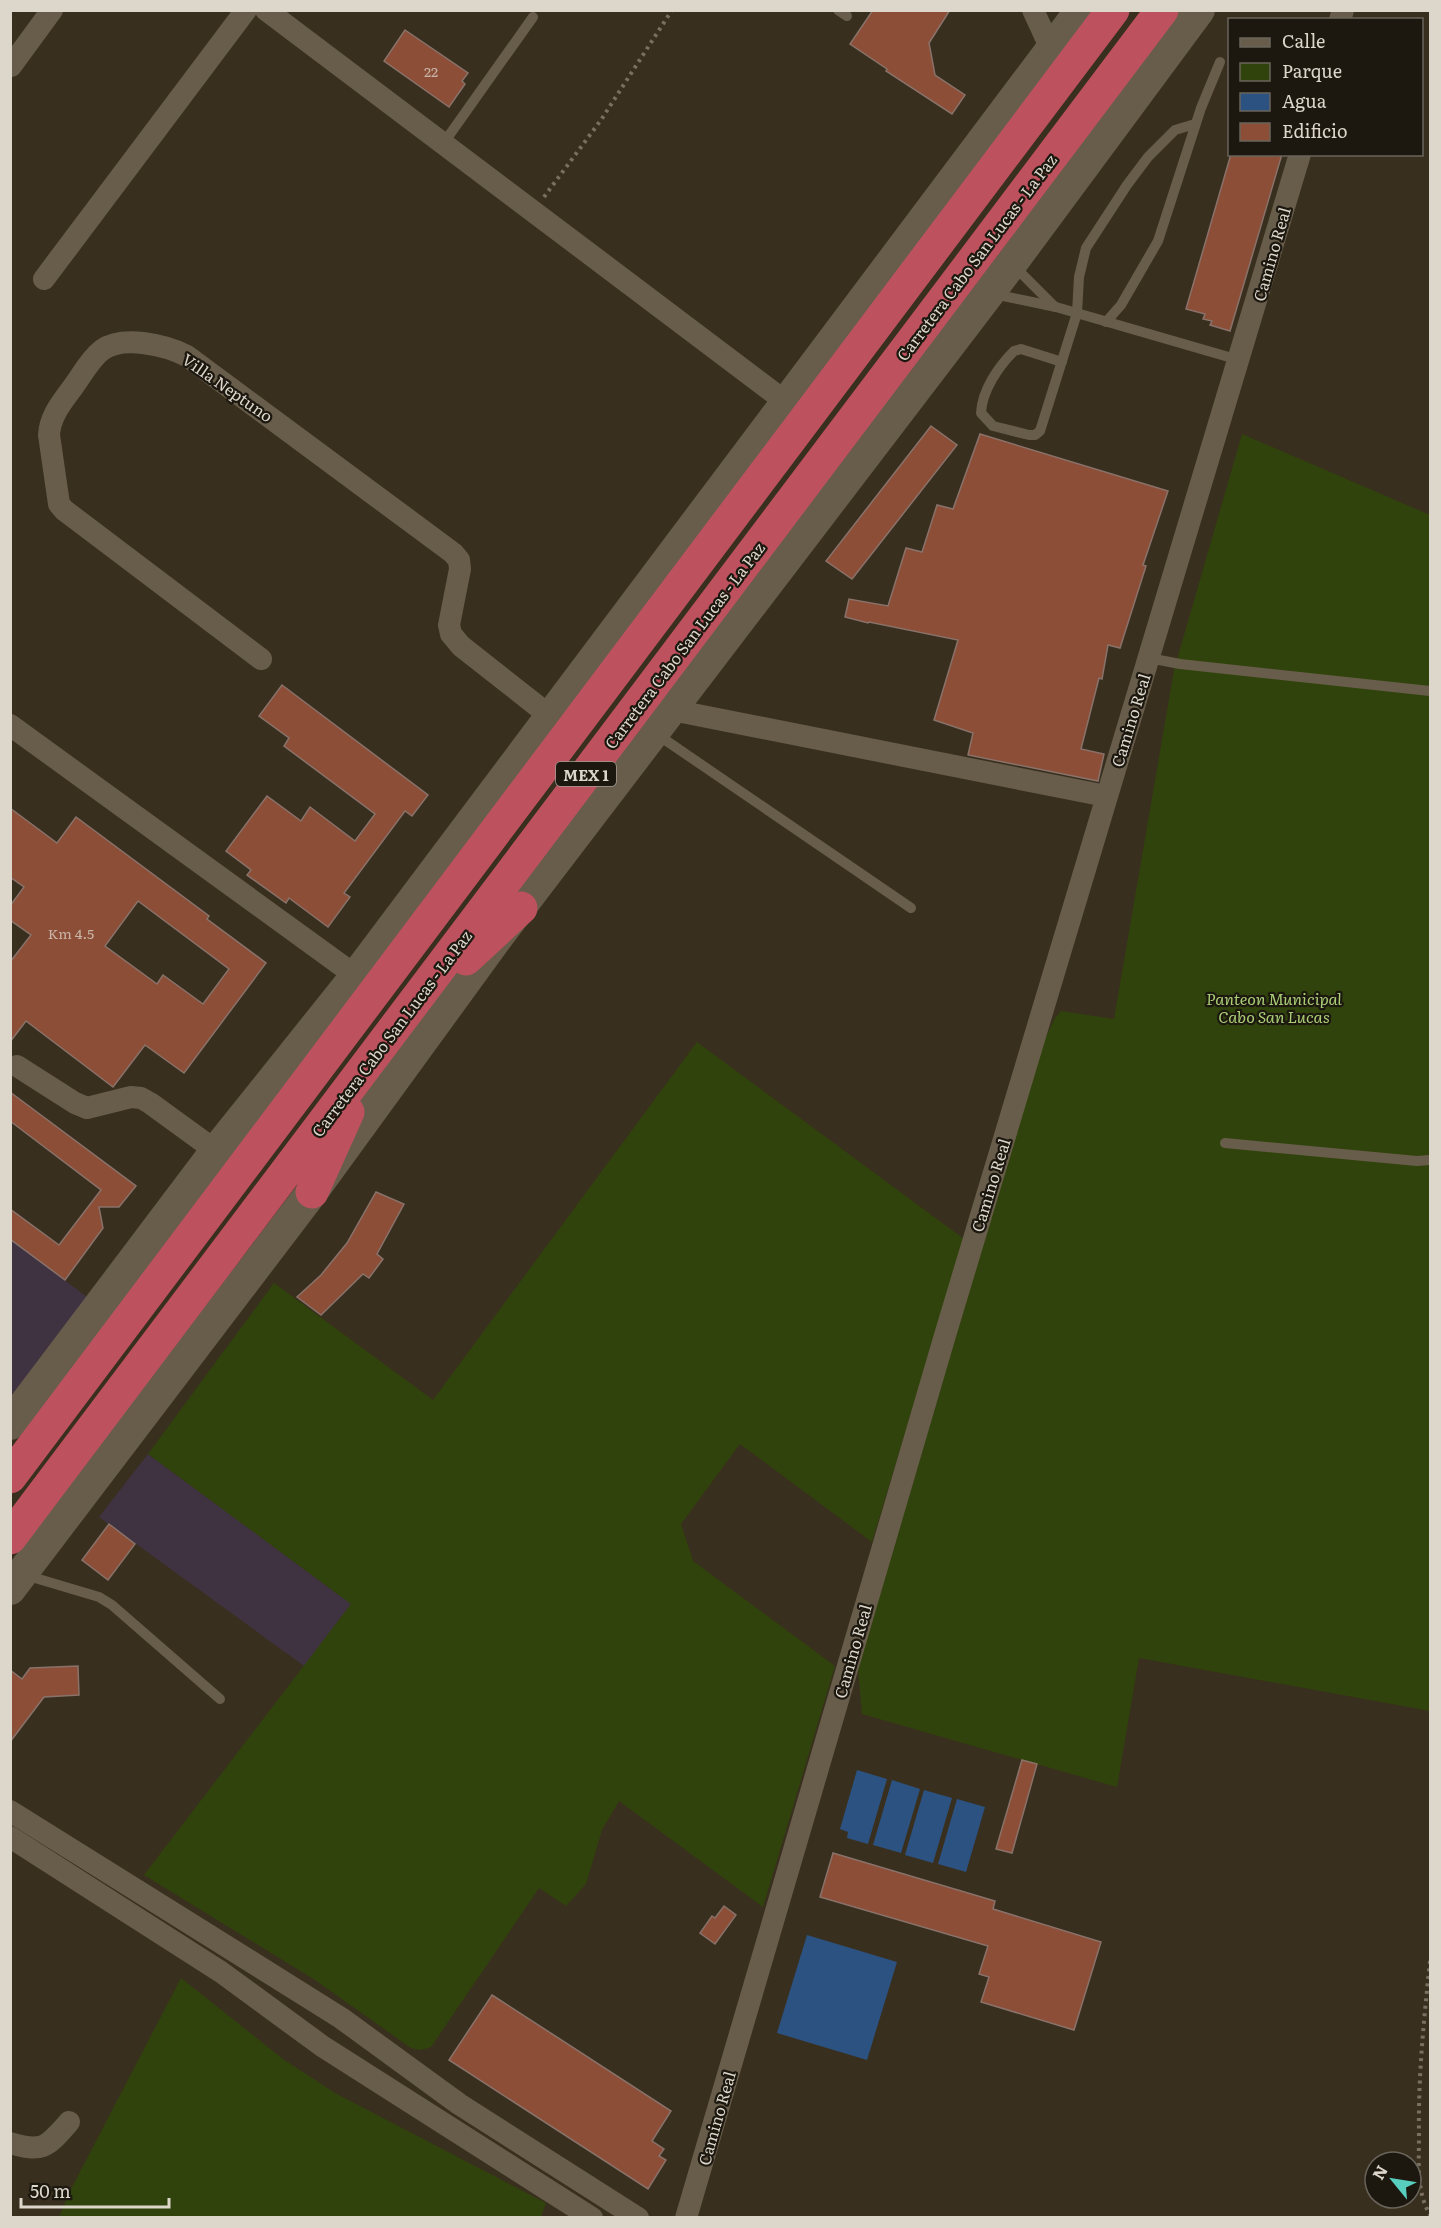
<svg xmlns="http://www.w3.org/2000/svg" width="1441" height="2228" font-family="Literata,serif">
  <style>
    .industrial { fill: #403341 }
    .green { fill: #31430c }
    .water { fill: #2c5282 }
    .building { fill: #8c4e37; stroke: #89726a; stroke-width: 1.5; fill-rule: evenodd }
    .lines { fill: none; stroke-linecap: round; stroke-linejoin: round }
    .path { stroke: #797062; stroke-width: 4; stroke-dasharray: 3 4.5; stroke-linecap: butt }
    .service { stroke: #685d4b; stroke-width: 10 }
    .minor { stroke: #685d4b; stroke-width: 22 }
    .secondary { stroke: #685d4b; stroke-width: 32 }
    .trunk { stroke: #bd525e; stroke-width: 33 }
    .labels { text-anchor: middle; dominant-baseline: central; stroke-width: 4.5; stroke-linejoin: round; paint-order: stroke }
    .number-label { font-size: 14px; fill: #c8b4a6 }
    .shield { fill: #1c1810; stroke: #a29d93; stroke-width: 1.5 }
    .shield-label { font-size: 15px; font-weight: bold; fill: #dcd6cb }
    .street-label { font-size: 16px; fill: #dcd6cb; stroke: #1c1810 }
    .park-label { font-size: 16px; font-style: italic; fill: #aacd75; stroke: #1c1810 }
  </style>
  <rect width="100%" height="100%" fill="#392f1e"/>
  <g class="industrial">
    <path d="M10,1239L91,1300L10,1405Z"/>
    <path d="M148,1454L351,1604L304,1666L99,1517Z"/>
  </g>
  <g class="green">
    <path d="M1242,434L1430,515V1711L1139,1658L1117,1787L862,1714L858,1670L1041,1047L1055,1018L1061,1011L1114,1019L1174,670Z"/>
    <path d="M697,1042L964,1239L872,1542L740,1444L681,1524L693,1561L835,1666L763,1907L619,1801L602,1830L586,1884L566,1906L539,1888L431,2047L421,2050L411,2048L315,1980L144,1875L351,1604L148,1454L274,1283L433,1400Z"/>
    <path d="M181,1978L283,2059L335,2093L546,2203L541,2217H59L70,2191Z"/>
  </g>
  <g class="water">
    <path d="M857,1770L887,1779L868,1844L847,1838L848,1832L840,1829Z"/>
    <path d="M892,1780L920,1789L901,1853L873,1845Z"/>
    <path d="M924,1790L952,1798L933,1863L905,1855Z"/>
    <path d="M957,1799L985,1807L966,1872L938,1864Z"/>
    <path d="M807,1935L897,1962L867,2060L777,2033Z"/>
  </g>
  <g class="building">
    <path d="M873,10H950L929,43L935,75L965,95L952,114L886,71L887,69L850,44Z"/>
    <path d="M405,30L468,73L462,81L465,84L449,107L384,61Z"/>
    <path d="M1231,154H1282L1230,331L1210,325L1212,321L1203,319L1205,314L1186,309Z"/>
    <path d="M931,426L957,445L852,579L826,561Z"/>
    <path d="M980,434L1168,491L1143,565L1146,566L1120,648L1108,645L1102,679L1099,678L1081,749L1104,754L1098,781L968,755L973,733L934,720L958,640L869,622L868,623L845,617L849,599L888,606L906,548L922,552L937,505L953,509Z"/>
    <path d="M282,685L428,795L412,816L405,811L344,893L350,897L328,927L289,898L286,903L247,875L251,870L226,851L267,796L301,821L310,807L355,841L375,814L284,746L289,738L259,716Z"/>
    <path d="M10,808L57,843L76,817L209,916L207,919L266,963L184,1073L145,1045L113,1087L26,1021L10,1042V962L31,935L10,920V906L24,887L10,877ZM138,901L229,969L203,1004L163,975L157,984L105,946Z"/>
    <path d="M10,1092L136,1186L119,1207H99L103,1228L65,1280L10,1239V1209L59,1245L101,1190L10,1121Z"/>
    <path d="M376,1192L404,1204L377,1254L383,1259L369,1278L363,1274L321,1315L297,1297L321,1275L347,1243Z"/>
    <path d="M109,1524L135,1544L108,1580L82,1560Z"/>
    <path d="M78,1666L79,1695L44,1697L10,1742V1670L22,1679L30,1668Z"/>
    <path d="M1022,1760L1037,1764L1012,1853L996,1849Z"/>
    <path d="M833,1853L995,1901L993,1909L1101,1942L1074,2030L981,2002L989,1977L979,1974L988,1946L820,1897Z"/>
    <path d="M724,1906L736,1915L715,1944L700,1933L712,1916L715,1918Z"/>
    <path d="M492,1995L671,2111L652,2141L664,2149L659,2156L666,2160L648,2189L449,2060Z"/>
  </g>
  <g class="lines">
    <g class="path">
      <path d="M544,197L601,120L672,10"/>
      <path d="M1430,1961C1424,2019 1418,2076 1419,2135C1419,2162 1416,2191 1430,2215"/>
    </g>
    <g class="service">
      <path d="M838,10L847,16"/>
      <path d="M443,144L533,17"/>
      <path d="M1013,265L1055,307"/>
      <path d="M994,294L1056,307L1239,360"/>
      <path d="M1106,322L1121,305L1158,241L1201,108L1220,62"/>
      <path d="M1062,362L1021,349L1014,351C999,366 982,390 981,413L993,426L1029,435H1035L1040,431L1077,313L1079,277L1086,248L1127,185L1148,157L1175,130L1195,124"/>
      <path d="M1149,658L1180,664L1430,691"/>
      <path d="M655,733L911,908"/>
      <path d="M1225,1143L1417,1161L1430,1160"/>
      <path d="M25,1575L99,1597L112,1605L220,1699"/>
    </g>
    <g class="minor">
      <path d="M266,10L786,402"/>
      <path d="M1033,10L1051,49"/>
      <path d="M1340,20L1343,10"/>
      <path d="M11,66L52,10"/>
      <path d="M44,279L246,10"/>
      <path d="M261,659L64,510L59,504L49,435C50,416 62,402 73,387C82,375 90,359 102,350C123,335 166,345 187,356L453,553L459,560L460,569L449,625L451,634L461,646L550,716"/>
      <path d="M672,710L1106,796"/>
      <path d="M10,725L356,976"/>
      <path d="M17,1066L75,1103L87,1108L131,1097L141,1098L150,1103L216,1151"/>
      <path d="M10,1811L341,2018L459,2104L638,2218"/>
      <path d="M10,1837L221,1972L322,2046L592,2218"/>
      <path d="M10,2143C43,2153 47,2147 69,2122"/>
      <path d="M686,2218L946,1332L1300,154"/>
    </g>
    <g class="secondary">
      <path d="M10,1424L216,1151L356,976L1081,10"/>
      <path d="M10,1589L312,1192L499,935L1011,264L1199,10"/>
    </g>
    <g class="trunk">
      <path d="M466,959L521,908"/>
      <path d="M312,1192L348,1112"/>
      <path d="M10,1477L1113,10"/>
      <path d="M10,1538L1162,10"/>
    </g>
  </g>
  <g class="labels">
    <g class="number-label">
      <text x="431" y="71">22</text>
      <text x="71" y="933">Km 4.5</text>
    </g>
    <rect class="shield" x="556" y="762" width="60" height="24" rx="4.5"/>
    <g class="shield-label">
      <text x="586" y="774">MEX 1</text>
    </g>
    <g class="street-label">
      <text transform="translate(1271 254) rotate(-74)">Camino Real</text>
      <text transform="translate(976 257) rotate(-53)">Carretera Cabo San Lucas - La Paz</text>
      <text transform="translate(228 387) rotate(35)">Villa Neptuno</text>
      <text transform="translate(684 645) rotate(-53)">Carretera Cabo San Lucas - La Paz</text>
      <text transform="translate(1130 720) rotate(-73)">Camino Real</text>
      <text transform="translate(391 1033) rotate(-53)">Carretera Cabo San Lucas - La Paz</text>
      <text transform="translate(990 1185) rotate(-73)">Camino Real</text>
      <text transform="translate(852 1651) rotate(-74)">Camino Real</text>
      <text transform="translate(716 2118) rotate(-74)">Camino Real</text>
    </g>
    <g class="park-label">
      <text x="1274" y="998">Panteon Municipal<tspan x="1274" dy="18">Cabo San Lucas</tspan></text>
    </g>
  </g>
  <rect width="1441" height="2228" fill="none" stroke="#dcd6cb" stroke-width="24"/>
  <rect x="1228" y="18" width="195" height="138" fill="#1c1810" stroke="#69645b" stroke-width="1.5"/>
  <rect x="1240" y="38" width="30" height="9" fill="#685d4b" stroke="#69645b" stroke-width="1.5"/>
  <text x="1282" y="48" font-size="18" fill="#dcd6cb">Calle</text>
  <rect x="1240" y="63" width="30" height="18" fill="#31430c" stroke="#69645b" stroke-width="1.5"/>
  <text x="1282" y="78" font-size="18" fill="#dcd6cb">Parque</text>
  <rect x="1240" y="93" width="30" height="18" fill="#2c5282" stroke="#69645b" stroke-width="1.5"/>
  <text x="1282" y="108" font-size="18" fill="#dcd6cb">Agua</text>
  <rect x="1240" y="123" width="30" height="18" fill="#8c4e37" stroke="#69645b" stroke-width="1.5"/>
  <text x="1282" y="138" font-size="18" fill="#dcd6cb">Edificio</text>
  <g transform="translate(1393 2180) rotate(300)"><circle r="28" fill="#1c1810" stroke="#69645b" stroke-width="1.5"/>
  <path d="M0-4.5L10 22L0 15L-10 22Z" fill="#58cebf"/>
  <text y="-9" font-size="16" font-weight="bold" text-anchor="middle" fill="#dcd6cb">N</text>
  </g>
  <path d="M21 2198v9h148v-9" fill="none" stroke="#dcd6cb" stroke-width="3"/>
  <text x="30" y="2198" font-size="18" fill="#dcd6cb" stroke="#1c1810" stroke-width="4.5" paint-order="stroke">50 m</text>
</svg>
